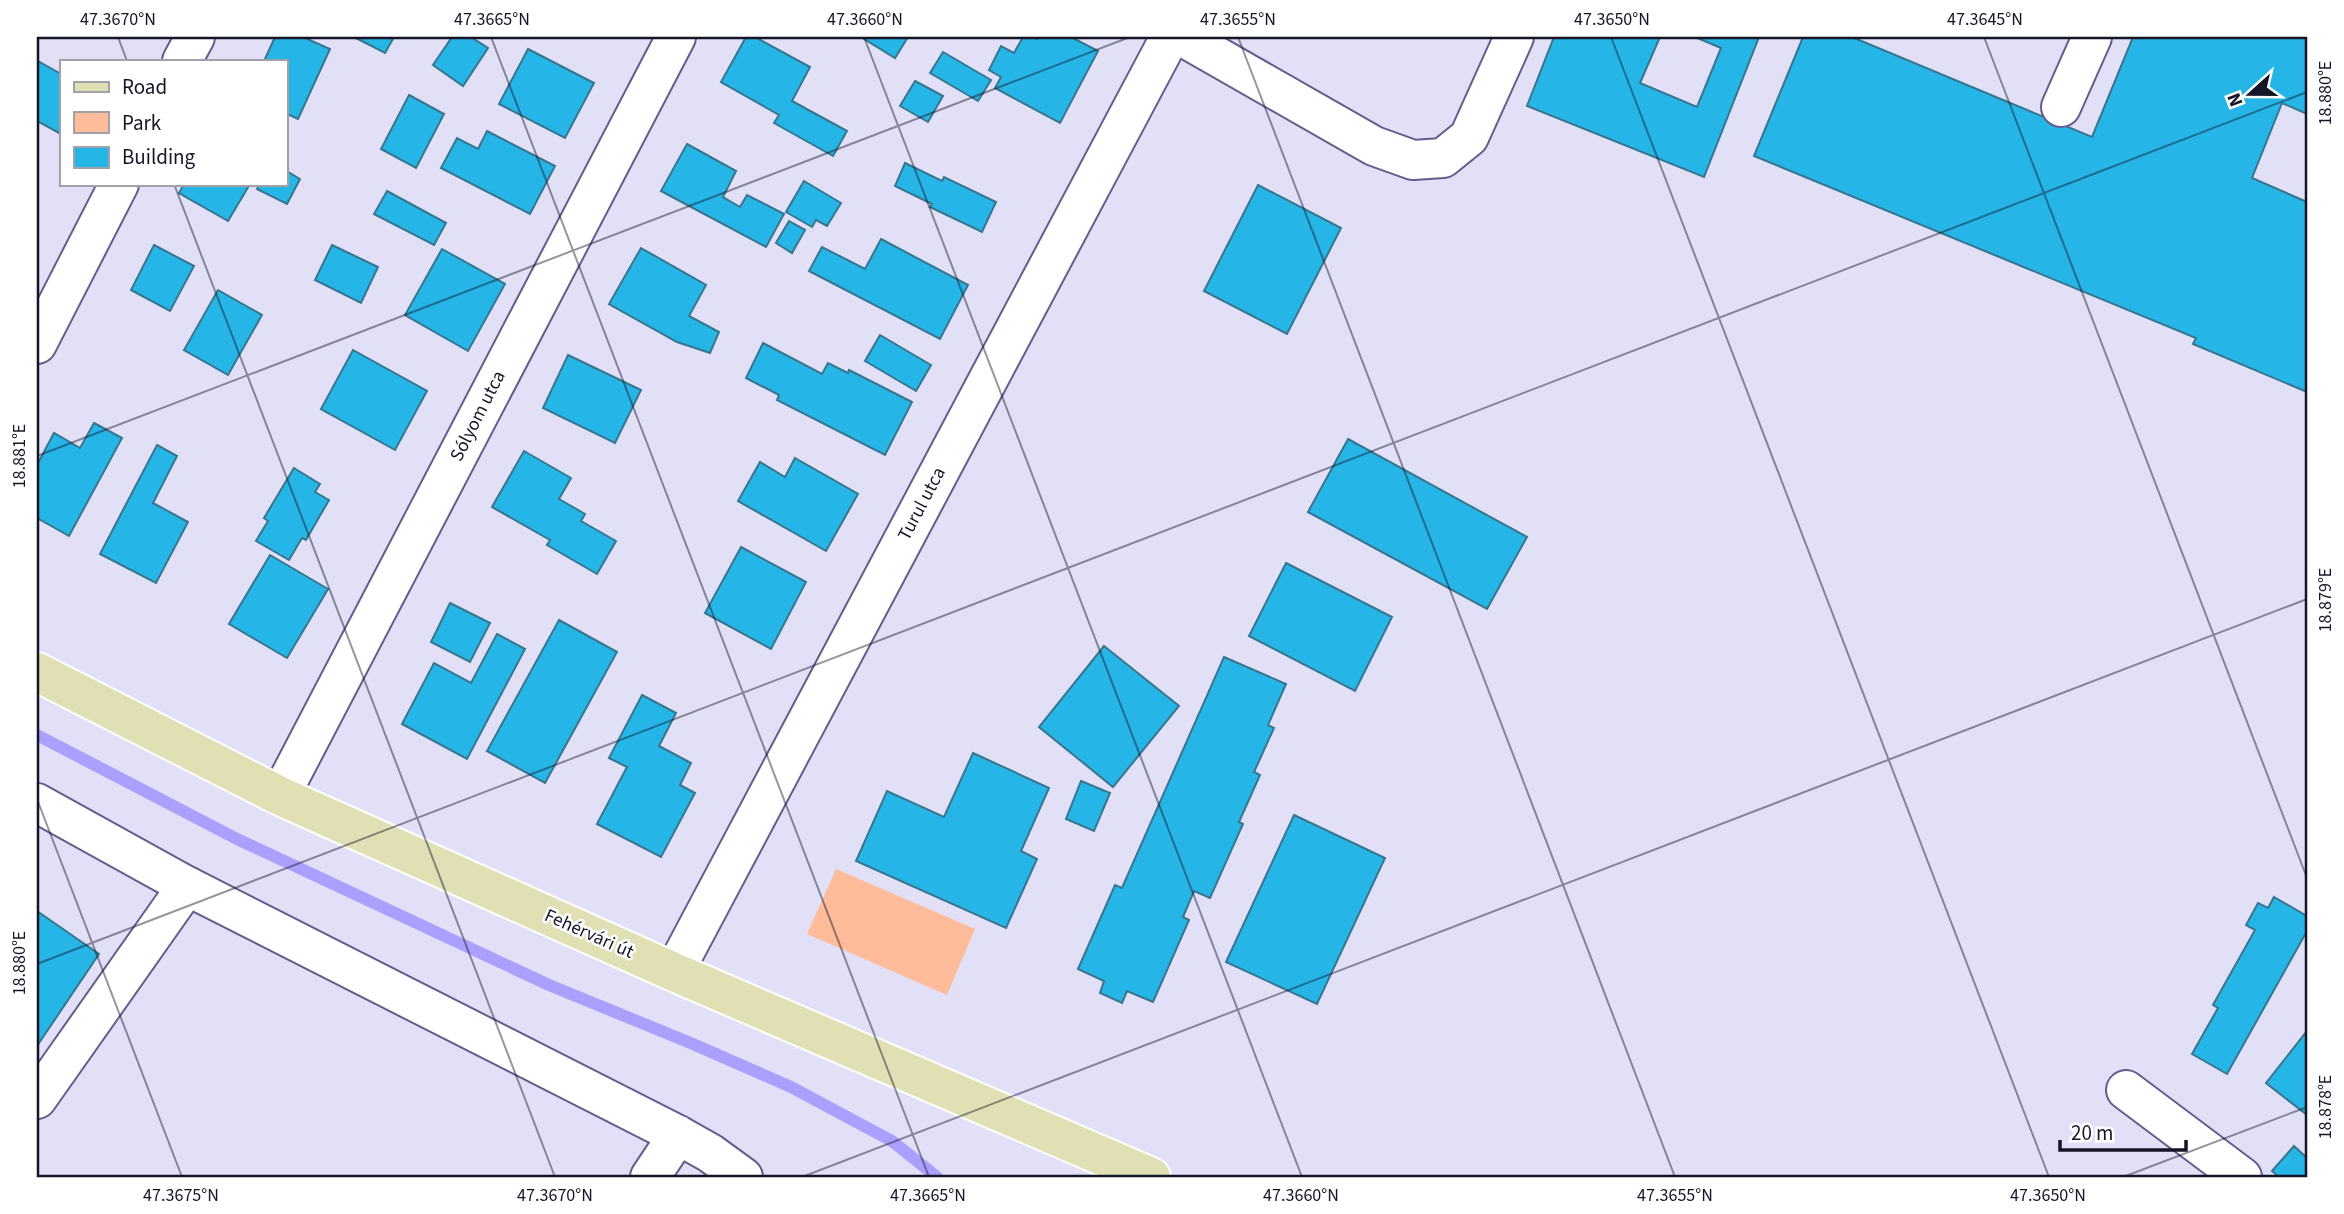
<svg xmlns="http://www.w3.org/2000/svg" width="2344" height="1214" font-family="'Source Sans 3',sans-serif">
  <style>
    .green { fill: #febc9a }
    .lines { fill: none; stroke-linecap: round; stroke-linejoin: round }
    .stream { stroke: #aba0fe; stroke-width: 12 }
    .building { fill: #26b5e7; stroke: #38758e; stroke-width: 2 }
    .minor-casing { stroke: #625d8d; stroke-width: 42 }
    .major-casing { stroke: #fff; stroke-width: 42 }
    .minor { stroke: #fff; stroke-width: 38 }
    .major { stroke: #e1e0b4; stroke-width: 38 }
    .ticks { fill: none; stroke: #161427; stroke-width: 2; stroke-opacity: 0.45 }
    .labels { text-anchor: middle; dominant-baseline: central; stroke-width: 5; stroke-linejoin: round; paint-order: stroke }
    .street-label { font-size: 19px; fill: #161427; stroke: #fff }
    .neatline { fill: none; stroke: #161427; stroke-width: 2.5 }
    .ticks-label { font-size: 18px; text-anchor: middle; fill: #161427 }
  </style>
  <rect width="100%" height="100%" fill="#e1e0f6"/>
  <path class="green" d="M836,869L975,929L947,995L807,934Z"/>
  <g class="lines">
    <path class="stream" d="M37,735L237,839L549,985L693,1044L791,1087L892,1141L937,1177"/>
  </g>
  <g class="building">
    <path d="M275,37H303L330,49L298,119L285,113V61H264Z"/>
    <path d="M354,37H394L385,53Z"/>
    <path d="M452,37H471L488,48L463,86L433,65Z"/>
    <path d="M746,37H755L810,67L792,101L847,131L833,156L774,123L779,115L721,82Z"/>
    <path d="M861,37H908L895,58Z"/>
    <path d="M1023,37H1032L1037,39L1038,37H1071L1098,51L1060,123L995,88L1001,77L989,70L1001,46L1014,53Z"/>
    <path d="M1554,37H1660L1640,83L1697,107L1721,48L1695,37H1759L1704,177L1527,106Z"/>
    <path d="M1803,37H1852L2092,137L2133,37H2307V114L2282,103L2252,178L2307,202V392L2193,344L2196,338L1754,156Z"/>
    <path d="M528,49L594,83L565,138L499,104Z"/>
    <path d="M943,52L991,80L978,101L930,73Z"/>
    <path d="M38,61L61,74V134L37,121Z"/>
    <path d="M915,81L943,96L928,122L900,106Z"/>
    <path d="M409,95L444,114L416,168L381,149Z"/>
    <path d="M487,131L555,166L530,214L441,168L457,138L478,149Z"/>
    <path d="M687,144L736,171L723,197L740,207L747,195L784,214L766,247L661,191Z"/>
    <path d="M905,163L942,181L944,177L996,202L982,232L930,207L932,204L895,186Z"/>
    <path d="M285,170L300,179L287,204L257,189L260,184H285Z"/>
    <path d="M804,181L841,203L827,226L816,220L812,227L786,212Z"/>
    <path d="M184,184H250L228,221L179,193Z"/>
    <path d="M1258,185L1341,228L1287,334L1204,291Z"/>
    <path d="M387,191L446,223L434,245L374,214Z"/>
    <path d="M789,221L805,230L792,253L776,243Z"/>
    <path d="M881,239L968,285L940,339L809,271L822,247L865,269Z"/>
    <path d="M154,245L194,266L170,311L131,290Z"/>
    <path d="M332,245L378,267L361,303L315,280Z"/>
    <path d="M641,248L706,285L689,316L719,332L710,353L677,342L609,304Z"/>
    <path d="M442,249L505,284L468,351L405,315Z"/>
    <path d="M218,290L262,315L228,375L184,350Z"/>
    <path d="M880,335L931,365L916,391L865,361Z"/>
    <path d="M763,343L822,374L828,363L848,373L849,370L912,402L885,455L777,400L779,395L746,378Z"/>
    <path d="M353,350L427,391L395,450L321,409Z"/>
    <path d="M568,355L641,390L615,443L543,408Z"/>
    <path d="M94,423L122,438L69,536L37,518V465L54,433L80,448Z"/>
    <path d="M1348,439L1527,537L1487,609L1308,512Z"/>
    <path d="M157,445L177,456L153,503L188,522L156,583L100,554Z"/>
    <path d="M524,451L571,478L559,499L585,514L581,521L616,541L597,574L547,545L550,540L492,507Z"/>
    <path d="M795,458L858,494L826,551L738,501L760,462L785,477Z"/>
    <path d="M294,468L320,484L315,492L329,500L306,540L302,538L289,560L256,541L268,521L264,518Z"/>
    <path d="M741,547L806,582L771,649L705,613Z"/>
    <path d="M270,555L328,589L287,658L229,624Z"/>
    <path d="M1286,563L1392,617L1355,691L1249,636Z"/>
    <path d="M450,603L490,623L470,662L431,642Z"/>
    <path d="M559,620L617,652L545,783L487,751Z"/>
    <path d="M497,634L525,649L467,759L402,724L434,663L471,683Z"/>
    <path d="M1104,646L1179,706L1113,787L1039,727Z"/>
    <path d="M1224,657L1286,684L1268,725L1274,728L1254,772L1260,775L1239,822L1243,824L1210,898L1194,891L1183,917L1189,920L1153,1002L1127,991L1122,1003L1100,993L1104,981L1078,969L1115,885L1122,888Z"/>
    <path d="M642,695L676,713L659,746L691,763L680,785L695,793L661,857L597,824L627,767L609,758Z"/>
    <path d="M973,753L1049,788L1021,851L1037,859L1006,928L856,861L887,791L944,817Z"/>
    <path d="M1081,781L1110,793L1094,831L1066,819Z"/>
    <path d="M1294,815L1385,858L1317,1004L1226,962Z"/>
    <path d="M2274,897L2307,916V931L2227,1074L2192,1054L2218,1008L2213,1005L2255,930L2246,925L2258,903L2268,908Z"/>
    <path d="M37,911L99,954L37,1046Z"/>
    <path d="M2307,1031V1115L2266,1083Z"/>
    <path d="M2294,1146L2307,1158V1174L2305,1177H2279L2272,1171Z"/>
  </g>
  <g class="lines">
    <g class="minor-casing">
      <g id="minor">
        <path d="M1183,37L1374,146L1413,160L1443,158L1469,137L1514,37"/>
        <path d="M182,61L195,37"/>
        <path d="M2061,107L2092,37"/>
        <path d="M37,344L119,184"/>
        <path d="M280,796L676,37"/>
        <path d="M37,803L187,886L678,1135L710,1153L743,1177"/>
        <path d="M674,972L1170,37"/>
        <path d="M2126,1090L2242,1177"/>
        <path d="M37,1099L187,886"/>
        <path d="M650,1177L678,1135"/>
      </g>
    </g>
    <g class="major-casing">
      <path id="major" d="M37,672L280,796L674,972L1151,1177"/>
    </g>
    <use href="#minor" class="minor"/>
    <use href="#major" class="major"/>
  </g>
  <path class="ticks" d="M118,37L127,61M491,37L929,1177M864,37L1302,1177M1238,37L1675,1177M1611,37L2049,1177M1984,37L2307,878M174,184L555,1177M37,456L1130,37M37,799L182,1177M37,964L2307,92M802,1177L2307,599M2123,1177L2307,1107"/>
  <g class="labels">
    <g class="street-label">
      <text transform="translate(478 416) rotate(-63)">Sólyom utca</text>
      <text transform="translate(922 504) rotate(-62)">Turul utca</text>
      <text transform="translate(589 934) rotate(24)">Fehérvári út</text>
    </g>
  </g>
  <rect width="2344" height="1214" fill="none" stroke="#ffffff" stroke-width="77"/>
  <rect x="60" y="60" width="228" height="126" fill="#ffffff" stroke="#a2a1a9" stroke-width="2"/>
  <rect x="74" y="82" width="35" height="10" fill="#e1e0b4" stroke="#a2a1a9" stroke-width="2"/>
  <text x="122" y="94" font-size="21" fill="#161427">Road</text>
  <rect x="74" y="112" width="35" height="21" fill="#febc9a" stroke="#a2a1a9" stroke-width="2"/>
  <text x="122" y="130" font-size="21" fill="#161427">Park</text>
  <rect x="74" y="147" width="35" height="21" fill="#26b5e7" stroke="#a2a1a9" stroke-width="2"/>
  <text x="122" y="164" font-size="21" fill="#161427">Building</text>
  <g transform="translate(2250 94) rotate(249)" stroke="#ffffff" stroke-width="5" paint-order="stroke">
  <path d="M0-5L12 26L0 18L-12 26Z" fill="#161427"/>
  <text y="-10" font-size="19" font-weight="bold" text-anchor="middle" fill="#161427">N</text>
  </g>
  <path d="M2060 1140v10h126v-10" fill="none" stroke="#161427" stroke-width="3.5"/>
  <text x="2071" y="1140" font-size="21" fill="#161427" stroke="#ffffff" stroke-width="5" paint-order="stroke">20 m</text>
  <rect x="38" y="38" width="2268" height="1138" class="neatline"/>
  <g class="ticks-label">
    <text x="118" y="25">47.3670°N</text>
    <text x="492" y="25">47.3665°N</text>
    <text x="865" y="25">47.3660°N</text>
    <text x="1238" y="25">47.3655°N</text>
    <text x="1612" y="25">47.3650°N</text>
    <text x="1985" y="25">47.3645°N</text>
    <text transform="translate(2325 93) rotate(-90)" y="6">18.880°E</text>
    <text transform="translate(19 456) rotate(-90)" y="6">18.881°E</text>
    <text transform="translate(2325 600) rotate(-90)" y="6">18.879°E</text>
    <text transform="translate(19 963) rotate(-90)" y="6">18.880°E</text>
    <text transform="translate(2325 1107) rotate(-90)" y="6">18.878°E</text>
    <text x="181" y="1201">47.3675°N</text>
    <text x="555" y="1201">47.3670°N</text>
    <text x="928" y="1201">47.3665°N</text>
    <text x="1301" y="1201">47.3660°N</text>
    <text x="1675" y="1201">47.3655°N</text>
    <text x="2048" y="1201">47.3650°N</text>
  </g>
</svg>
